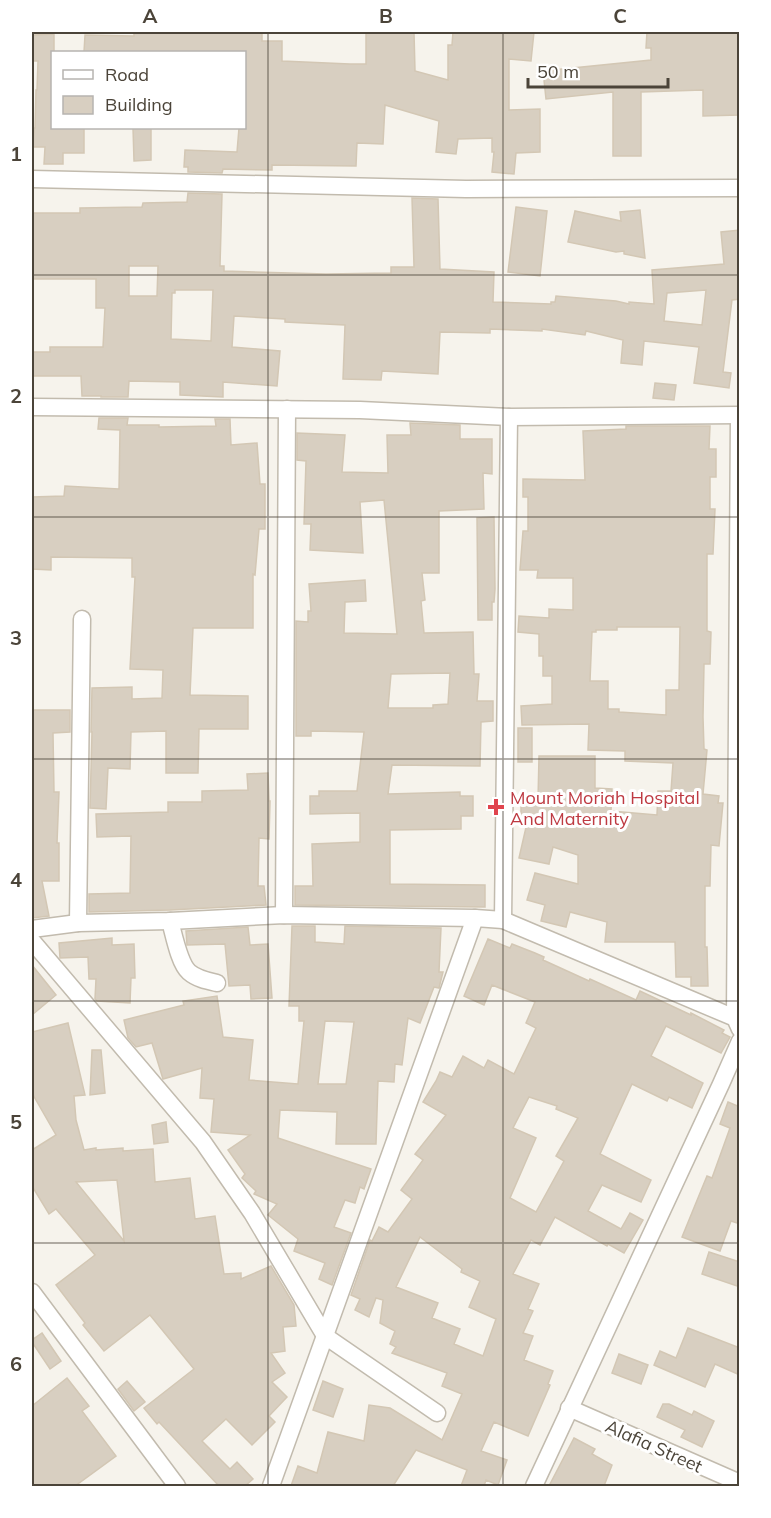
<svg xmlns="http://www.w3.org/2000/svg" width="771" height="1518" font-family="Mulish,sans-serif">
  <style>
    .building { fill: #d8cfc1; stroke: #d3c7b4; stroke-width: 1.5; fill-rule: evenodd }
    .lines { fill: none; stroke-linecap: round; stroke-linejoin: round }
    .minor-casing { stroke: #c2bbae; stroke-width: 19 }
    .minor { stroke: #fff; stroke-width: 16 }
    .grid { fill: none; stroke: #4b4439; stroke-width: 1.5; stroke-opacity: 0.55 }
    .health-dot { fill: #e0444e; stroke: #fff; stroke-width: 2 }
    .labels { text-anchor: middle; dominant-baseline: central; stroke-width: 6; stroke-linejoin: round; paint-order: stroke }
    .health-label { font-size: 18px; fill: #be3a42; stroke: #fff; text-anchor: start }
    .street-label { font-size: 18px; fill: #4b4439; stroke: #fff }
    .neatline { fill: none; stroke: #4b4439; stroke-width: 2 }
    .grid-label { font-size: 20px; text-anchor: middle; font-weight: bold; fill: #4b4439 }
  </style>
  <rect width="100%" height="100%" fill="#f6f3ec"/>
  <g class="building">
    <path d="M134,32H262V41H282V61L350,64H366V32H414L415,71L448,80V45H452L453,32H534L531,61L509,59V110L540,109V152L516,153L514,174L492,172L494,152H492V138L458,139L456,154L436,152L439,121L385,105L383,144L357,143L356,166L272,165V170L223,169L222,173L188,172V167H184L185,150L237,152L239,128H244V52H84L85,35L134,36Z"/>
    <path d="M647,32H740L739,115L703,116V90L641,92V156H613V92L546,99L543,71L651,60V48H646Z"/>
    <path d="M54,34V52H52V128H84V153H63V164H44L45,147H33L34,128H35L36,90H37L38,61H33V35Z"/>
    <path d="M133,128H151V160L134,161Z"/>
    <path d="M188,193L222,194L220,266H224V271L326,274L391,273V267H414L412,198L438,199L440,269L494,272L493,302L551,304V302H555L556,296L616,301L629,304V302L654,304L652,270L724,264L721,232L740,230V299L732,300L723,372L731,373L729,388L694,383L699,347L644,341L642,365L621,363L623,340L586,331L585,335L542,329V331L490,329V333L440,332L438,374L382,371L381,380L343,379L345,325L285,322V319L234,316L232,347L280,351L277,386L223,382V397L180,395V382L129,381L128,397H101V396H82L81,376H32V352H50V347H103L105,308H96V279H33V213H80V208L142,207L143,203L187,202ZM129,266H158L157,296H129ZM175,290H213L211,341L171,339L172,293H175ZM706,290L702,325L664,321L667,293Z"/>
    <path d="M516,207L547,211L540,276L508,272Z"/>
    <path d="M640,210L645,258L624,254V251L616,252L568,242L575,211L621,221L620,212Z"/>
    <path d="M655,383L676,385L674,400L653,398Z"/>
    <path d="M99,418H128L127,425H159V427L216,426L215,419H230L231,445L257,443L260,484H265V529H259L255,575L253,574V628H193L190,695L248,696V729H199L198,773H166V731L131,732L130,769L108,768L106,809L90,808L92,732H91L92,688L132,687V699L162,698L163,670L130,669L135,577H132V558L51,557V570L32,569V497L64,496L65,486L119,489L120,430L98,429Z"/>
    <path d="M410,423L460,425V439H492V474L483,473L484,509L439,511V573H422L425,600L421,601L424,633L473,632L474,674H479L477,701H493V721L481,722L480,766L392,765L388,794L460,792V796H473V816H461V829L390,830V884L485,885V907L295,905V886H313L312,844L360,842V813L310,814V796H319V791H357L364,732L311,731V736H296V621L308,622V611H311L309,584L365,580L366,601L345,602L344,633L397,634L384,500L360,502L363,553L310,550L311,524H304L306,461L297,460V433L345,435L342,472L388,473L387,435H411ZM450,673L448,704L433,705V708H388L391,674Z"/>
    <path d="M626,426H710L709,449H716V477H710V509H715L713,554H707V631L711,632L710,664H704L703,717L704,749L707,750L703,794L719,796L718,803H723L719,846L711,845L710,886H705V947H707L708,986H691V977H676L675,942H605L607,922L570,912L566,927L541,921L545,905L527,900L535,873L578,884V855L553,847L549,864L519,858L527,823H521V799H538L539,756H595V788L612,789L611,811L657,815L658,791H671L673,763L625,761V751L588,750L589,724L522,725L521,706L552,704V676H543V656H539V634L518,632L519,616L549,618V609L573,610V578H537L538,570H520L523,531H528V497H523V479L585,480L583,431L626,429ZM617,627H680L679,690H666V715L619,712V709H608V681H590L592,632H596V630H617Z"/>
    <path d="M494,517L495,589L494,602H492V620H478L477,518Z"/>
    <path d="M32,710H70V732L53,733L54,792H59L57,843H59V881H42L49,916L32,918Z"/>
    <rect x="518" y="728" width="14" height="34"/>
    <path d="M268,773L269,801H270L269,839L259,838L258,886H264L266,905L170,910L89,912V894L130,893L131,836L97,837L96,814L168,812V802H202V791L248,790L247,774Z"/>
    <path d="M292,926H315V942L344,944L345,926L441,928L439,972H443L439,988L434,987L420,1023L408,1018L402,1065L395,1064L394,1082L378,1081L376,1144H336L337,1112L280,1110L278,1138L371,1169L364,1189L360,1187L355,1203L345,1200L334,1227L351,1233L332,1285L319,1279L325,1263L294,1251L298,1239L268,1215L277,1204L254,1194L256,1191L242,1178L245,1174L228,1150L250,1135L211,1132L214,1099L200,1098L202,1068L163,1079L152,1043L136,1047L128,1038L124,1020L184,1005L183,1001L217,996L223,1037L253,1040L249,1080L298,1084L304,1021H299V1006H289ZM325,1021L354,1022L346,1084H318Z"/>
    <path d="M248,927L250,945L268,944L272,998L251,999L250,985L229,986L225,944L187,945L186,931Z"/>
    <path d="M112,938V945L134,944L135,978H131L130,1003L97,1001L95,999L96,979H89L88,957L60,958L59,943Z"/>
    <path d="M488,939L510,948L512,944L535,953L544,957L543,960L589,981L590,979L636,1000L640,991L691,1015V1013L724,1030L722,1033L730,1037L721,1053L666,1026L651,1056L703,1083L692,1108L669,1097L667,1101L632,1084L600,1154L651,1180L641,1202L602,1185L588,1211L621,1229L630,1213L643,1220L624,1253L608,1244L607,1246L555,1217L540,1245L531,1240L513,1274L539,1284L528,1309L533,1311L523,1333L533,1336L524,1360L553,1371L548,1384L550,1385L528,1436L494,1422L481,1451L507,1460L498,1485L486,1480L484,1486H461L467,1470L416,1450L393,1486H291L298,1466L317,1473L328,1432L364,1441L369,1405L390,1408L442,1440L462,1394L442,1386L447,1373L392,1353L396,1347L390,1344L395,1331L380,1323L383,1300L376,1298L369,1317L355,1310L360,1299L351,1295L370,1240L372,1241L379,1227L388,1232L412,1199L401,1190L423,1160L415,1154L446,1115L423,1102L436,1081L440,1072L452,1077L463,1056L484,1068L488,1060L514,1074L536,1028L526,1023L535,1002L492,985L484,1005L464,996ZM529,1097L557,1106L556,1109L578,1118L556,1156L564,1161L536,1212L510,1198L536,1138L513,1128ZM420,1237L462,1269L461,1272L480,1281L469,1307L496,1319L483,1356L454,1344L460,1329L432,1318L438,1303L396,1287Z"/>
    <path d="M32,965L56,995L32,1015Z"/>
    <path d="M68,1023L85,1095L74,1096L76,1120L84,1150L96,1148V1150L123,1148V1151L153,1149L155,1182L190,1178L195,1219L215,1216L224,1274L241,1273V1279L271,1266L294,1305L296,1326L283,1327L285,1351L271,1353L285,1373L272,1382L287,1397L269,1416L275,1422L252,1445L226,1419L202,1441L230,1469L237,1462L253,1479L245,1486H219L159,1422L157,1424L144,1408L194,1369L150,1315L104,1351L83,1325L85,1323L56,1285L95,1255L56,1209L49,1214L32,1186V1150L56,1135L32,1093V1032ZM117,1180L124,1241L76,1182Z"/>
    <path d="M92,1050H101L105,1093L90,1095Z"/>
    <path d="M728,1102L740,1107V1224L731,1221L720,1251L682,1237L707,1176L712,1178L730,1128L720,1124Z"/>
    <path d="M166,1122L168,1142L154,1144L152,1125Z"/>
    <path d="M709,1252L740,1262V1287L702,1274Z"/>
    <path d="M688,1328L740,1348V1375L715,1364L705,1387L654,1365L660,1351L676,1358Z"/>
    <path d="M42,1333L61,1361L50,1369L32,1342V1340Z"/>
    <path d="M619,1354L648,1365L641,1384L612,1373Z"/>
    <path d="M67,1378L89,1406L82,1411L116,1456L75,1486H32V1406Z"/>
    <path d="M127,1381L145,1402L134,1411L118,1389Z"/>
    <path d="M323,1381L343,1389L333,1417L313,1410Z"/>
    <path d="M663,1404H669L692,1415L694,1411L714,1421L702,1447L681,1437L685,1430L657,1417Z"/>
    <path d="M574,1438L595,1449L592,1454L612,1465L604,1486H549Z"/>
  </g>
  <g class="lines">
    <g class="minor-casing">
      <g id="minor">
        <path d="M32,179L466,189L740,188"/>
        <path d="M32,407L360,410L509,417L740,415"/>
        <path d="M284,915L287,409"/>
        <path d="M503,920L509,417"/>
        <path d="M170,921C174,935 179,963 189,972C197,979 208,981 217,983"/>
        <path d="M78,923L82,619"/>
        <path d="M32,929L78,923L170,921L284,915L475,918L503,920L735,1018L740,1029"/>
        <path d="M32,941L203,1142L252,1213L325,1336L437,1413"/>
        <path d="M735,1018L739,415"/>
        <path d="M32,1292L177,1486"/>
        <path d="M569,1408L740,1483"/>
        <path d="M271,1486L475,918"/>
        <path d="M534,1486L721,1084L740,1041"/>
      </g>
    </g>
    <use href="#minor" class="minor"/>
  </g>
  <path class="grid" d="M268,32V1486M503,32V1486M32,275H740M32,517H740M32,759H740M32,1001H740M32,1243H740"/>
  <path class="health-dot" d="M493 798h6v6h6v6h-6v6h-6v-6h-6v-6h6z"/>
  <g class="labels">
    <g class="health-label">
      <text x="510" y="797">Mount Moriah Hospital<tspan x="510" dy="21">And Maternity</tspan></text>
    </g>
    <g class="street-label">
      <text transform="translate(654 1446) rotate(24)">Alafia Street</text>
    </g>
  </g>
  <rect width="771" height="1518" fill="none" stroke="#ffffff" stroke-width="66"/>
  <rect x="51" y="51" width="195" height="78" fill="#ffffff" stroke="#b7b4b0" stroke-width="1.5"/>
  <rect x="63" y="70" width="30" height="9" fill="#ffffff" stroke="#b7b4b0" stroke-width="1.5"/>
  <text x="105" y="81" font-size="18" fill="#4b4439">Road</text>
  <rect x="63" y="96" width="30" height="18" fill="#d8cfc1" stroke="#b7b4b0" stroke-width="1.5"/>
  <text x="105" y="111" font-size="18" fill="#4b4439">Building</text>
  <path d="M528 78v9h140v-9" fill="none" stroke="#4b4439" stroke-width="3"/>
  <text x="537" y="78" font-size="18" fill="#4b4439" stroke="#ffffff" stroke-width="4.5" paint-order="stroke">50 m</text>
  <rect x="33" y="33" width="705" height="1452" class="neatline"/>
  <g class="grid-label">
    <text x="150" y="23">A</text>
    <text x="386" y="23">B</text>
    <text x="620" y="23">C</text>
    <text x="16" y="161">1</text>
    <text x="16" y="403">2</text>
    <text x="16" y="645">3</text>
    <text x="16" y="887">4</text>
    <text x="16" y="1129">5</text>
    <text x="16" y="1371">6</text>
  </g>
</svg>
